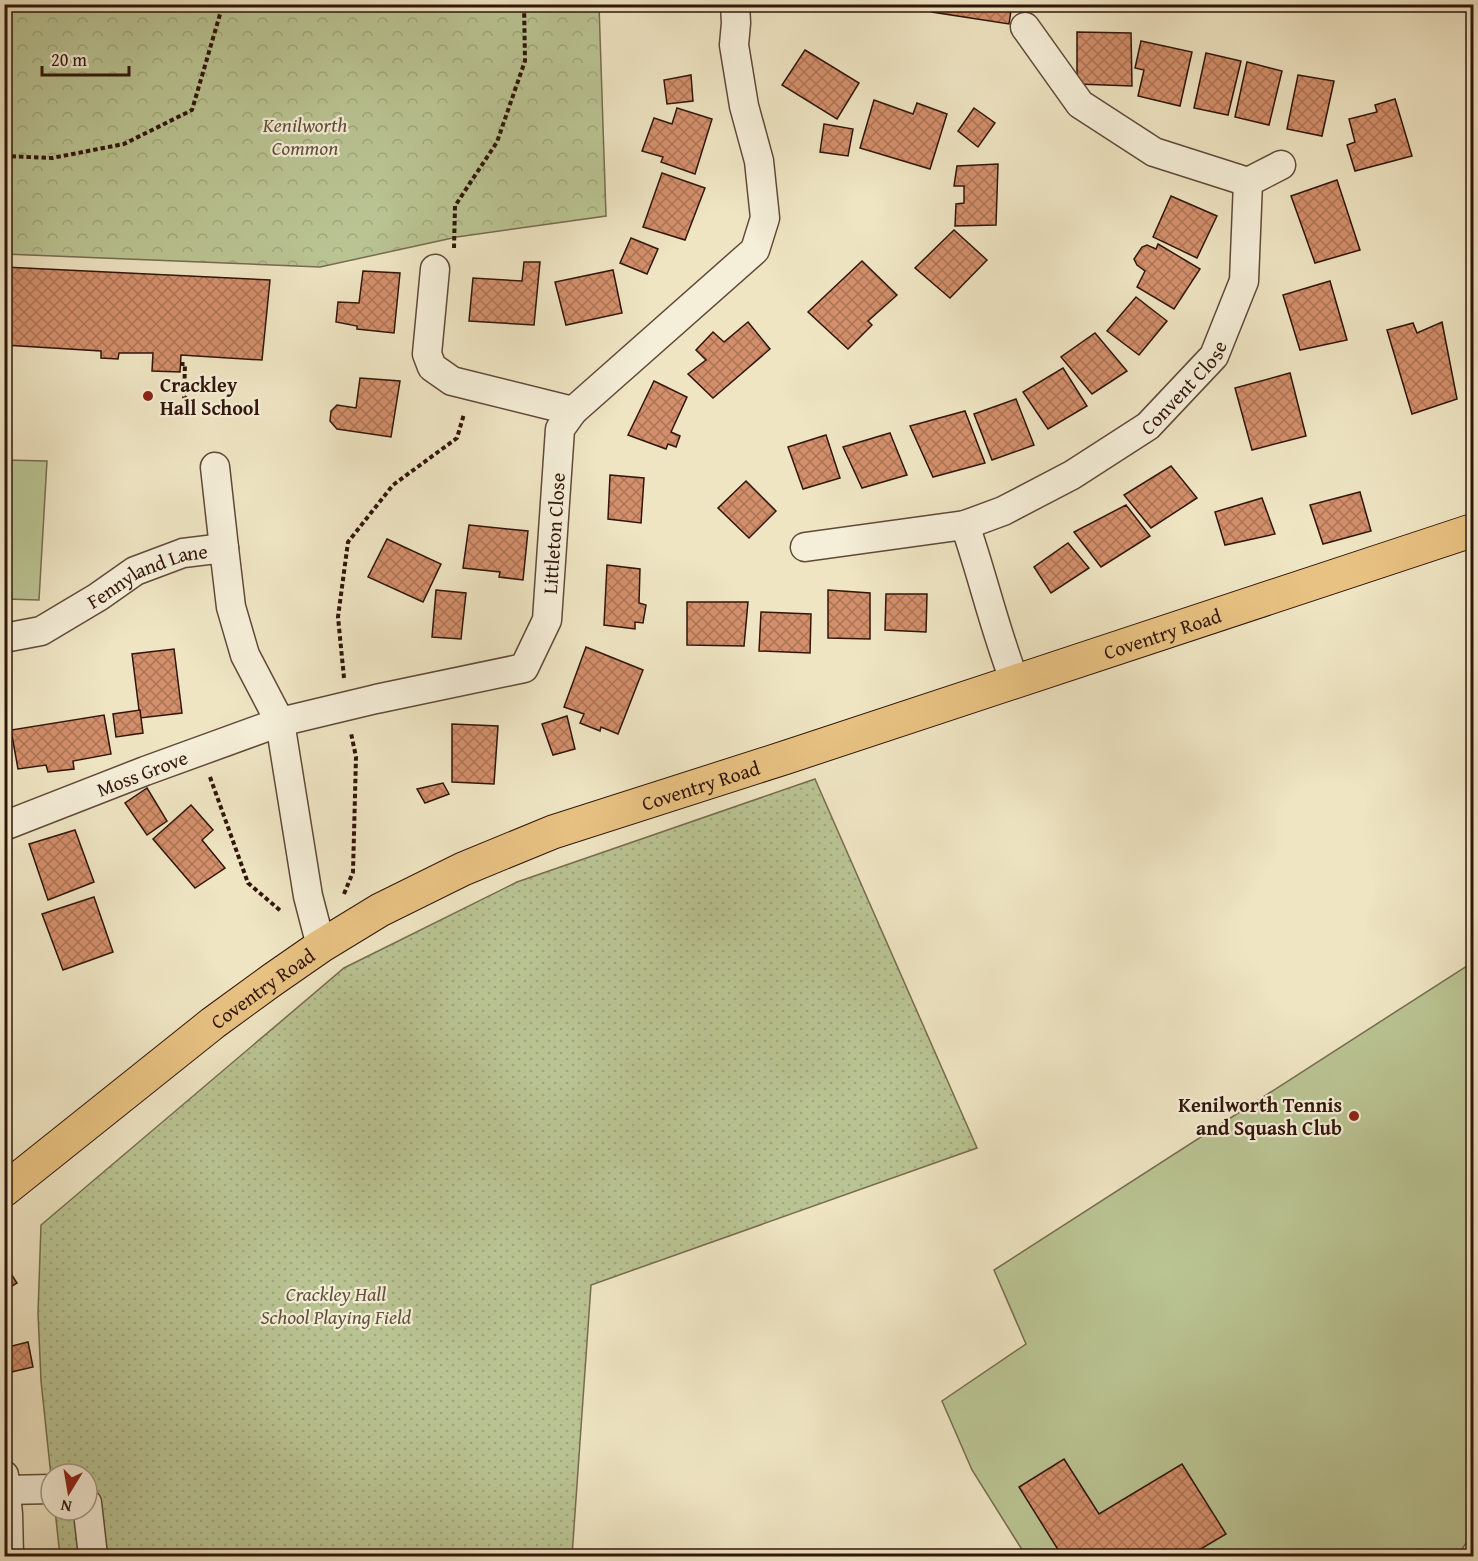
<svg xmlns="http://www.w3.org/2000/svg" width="1478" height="1561" font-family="'Gentium Book Plus',serif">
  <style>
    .grass { fill: url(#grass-dots); stroke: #766c4f; stroke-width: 1.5 }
    .forest { fill: url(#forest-crowns); stroke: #766c4f; stroke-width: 1.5 }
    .pitch { fill: #bac493; stroke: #766c4f; stroke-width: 1.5 }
    .building { fill: url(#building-cross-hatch); stroke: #31150b; stroke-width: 1.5 }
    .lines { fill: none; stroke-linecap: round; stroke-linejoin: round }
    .minor-casing { stroke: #604939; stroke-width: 31 }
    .major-casing { stroke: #31150b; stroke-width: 35 }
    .path { stroke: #31150b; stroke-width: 4; stroke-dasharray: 4.5 3; stroke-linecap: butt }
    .minor { stroke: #f5eed8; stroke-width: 28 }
    .major { stroke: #e8c282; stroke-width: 33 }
    .poi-dot { fill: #8f2418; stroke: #f5eed8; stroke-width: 2 }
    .labels { text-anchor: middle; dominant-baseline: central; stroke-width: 4.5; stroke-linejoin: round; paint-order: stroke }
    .park-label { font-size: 20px; font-style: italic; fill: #61523b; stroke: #f5eed8 }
    .poi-label { font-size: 20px; font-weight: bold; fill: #31150b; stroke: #f5eed8; text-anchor: start }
    .street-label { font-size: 20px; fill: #31150b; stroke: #f5eed8 }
  </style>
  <defs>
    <pattern id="grass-dots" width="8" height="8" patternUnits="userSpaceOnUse" patternTransform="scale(1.5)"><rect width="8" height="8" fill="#bac493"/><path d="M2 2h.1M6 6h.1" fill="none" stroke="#a0a87d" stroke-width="1.8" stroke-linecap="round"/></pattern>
    <pattern id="forest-crowns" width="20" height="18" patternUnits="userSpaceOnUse" patternTransform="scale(1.5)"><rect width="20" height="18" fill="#bac493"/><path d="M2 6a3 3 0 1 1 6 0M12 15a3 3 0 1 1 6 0" fill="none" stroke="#a0a87d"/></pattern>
    <pattern id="building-cross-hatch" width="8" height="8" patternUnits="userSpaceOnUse" patternTransform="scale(1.5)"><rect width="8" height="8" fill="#d38f6b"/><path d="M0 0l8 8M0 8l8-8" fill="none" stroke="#ac7456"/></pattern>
  </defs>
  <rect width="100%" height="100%" fill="#efe5c3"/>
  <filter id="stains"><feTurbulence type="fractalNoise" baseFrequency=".00333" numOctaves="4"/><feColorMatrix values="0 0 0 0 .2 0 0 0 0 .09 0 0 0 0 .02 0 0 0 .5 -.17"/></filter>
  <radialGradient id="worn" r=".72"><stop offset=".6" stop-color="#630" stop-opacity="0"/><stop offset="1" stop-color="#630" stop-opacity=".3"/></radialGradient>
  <path class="grass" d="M815,779L977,1148L591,1285L572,1556H60L55,1510H87V1474H51V1476L41,1381L38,1313L41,1225L344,968L517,882Z"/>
  <path class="forest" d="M5,4L599,5L606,216L457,237L320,267L5,254Z"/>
  <g class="pitch">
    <path d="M5,460L47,461L39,600L5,599Z"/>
    <path d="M1473,962L1474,1532L1457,1556H1026L972,1470L942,1401L1026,1344L994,1270Z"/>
  </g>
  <g class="building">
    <path d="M933,4H1012L1009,24L932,12Z"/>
    <path d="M1077,32L1131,33L1132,86L1077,84Z"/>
    <path d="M1141,41L1192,52L1180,106L1138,96L1144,70L1135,68Z"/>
    <path d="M805,50L859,83L837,119L782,85Z"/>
    <path d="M1206,53L1241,61L1228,115L1194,108Z"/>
    <path d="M1247,62L1282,71L1269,125L1235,117Z"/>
    <path d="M691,75L693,101L667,104L664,80Z"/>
    <path d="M1298,75L1334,81L1322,136L1287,129Z"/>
    <path d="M1395,99L1412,156L1355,171L1347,145L1355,142L1349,119L1377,112L1375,105Z"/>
    <path d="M874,100L913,114L917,103L947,114L930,169L860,148Z"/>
    <path d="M677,108L712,119L695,174L661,162L663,157L642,151L654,118L672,124Z"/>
    <path d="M974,108L995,123L978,147L958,131Z"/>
    <path d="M824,124L853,129L848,156L820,152Z"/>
    <path d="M998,164L996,225L955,226L956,204L964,203V186H954L957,166Z"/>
    <path d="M662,173L705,188L685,240L643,227Z"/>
    <path d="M1337,180L1360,250L1315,263L1291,196Z"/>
    <path d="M1171,196L1217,216L1197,258L1153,237Z"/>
    <path d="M954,230L987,260L950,298L915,268Z"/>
    <path d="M631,238L658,249L647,274L620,263Z"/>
    <path d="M1158,244L1200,269L1174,309L1137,287L1145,271L1137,265L1134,259L1142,247L1147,245L1156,249Z"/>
    <path d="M862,261L897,295L868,321L872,325L848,349L808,312Z"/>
    <path d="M524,262H540L534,325L469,321L473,278L522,281Z"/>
    <path d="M4,267L270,280L262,360L181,355L180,372L152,371L153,353H119L118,359L101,358V351L4,345Z"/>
    <path d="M613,270L622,313L566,325L555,282Z"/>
    <path d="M363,271L400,273L394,333L357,329V326L336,322L338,302L359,303Z"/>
    <path d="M1330,281L1347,340L1300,350L1283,295Z"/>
    <path d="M1136,297L1167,321L1139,355L1107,331Z"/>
    <path d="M748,322L770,349L713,398L688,374L706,360L696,350L713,332L724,342Z"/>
    <path d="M1442,322L1457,399L1412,414L1387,330L1413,323L1417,333Z"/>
    <path d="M1095,333L1127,371L1092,394L1061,357Z"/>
    <path d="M1063,368L1087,406L1048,429L1023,392Z"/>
    <path d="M1290,373L1306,436L1252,450L1235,388Z"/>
    <path d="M360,378L400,381L391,437L337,429L330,421L331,411L337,405L356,408Z"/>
    <path d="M654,381L687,397L671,432L680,436L676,447L668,444L666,449L628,435Z"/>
    <path d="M1016,399L1034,445L992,460L974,414Z"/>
    <path d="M965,411L985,463L933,477L910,426Z"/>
    <path d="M890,433L907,475L862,488L843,447Z"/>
    <path d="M826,435L840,478L803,489L788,447Z"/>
    <path d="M1171,466L1197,498L1151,528L1124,495Z"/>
    <path d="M610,475L644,478L641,523L608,519Z"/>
    <path d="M746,481L776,511L749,538L718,508Z"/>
    <path d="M1360,492L1371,531L1323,544L1310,505Z"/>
    <path d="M1262,498L1275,534L1225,545L1215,512Z"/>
    <path d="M1126,505L1150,536L1101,567L1074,532Z"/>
    <path d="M469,525L528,531L523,580L499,577L500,572L463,568Z"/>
    <path d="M387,539L441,564L423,602L368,577Z"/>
    <path d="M1068,543L1089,568L1051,593L1034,567Z"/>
    <path d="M607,565L640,569L639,603L646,605L643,623L635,622V629L604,625Z"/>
    <path d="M436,590L466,593L461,639L432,637Z"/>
    <path d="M828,590L870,593V639L828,638Z"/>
    <path d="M886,594H927L926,632L885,630Z"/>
    <path d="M687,602H748L744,646L687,645Z"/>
    <path d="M761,612L811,614L810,653L759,651Z"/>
    <path d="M586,647L643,670L618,734L601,727L600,731L580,723L584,714L564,707Z"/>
    <path d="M174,649L182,713L140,718L132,654Z"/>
    <path d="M140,710L143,733L116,737L113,714Z"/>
    <path d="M104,715L111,754L73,761L74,769L48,772L46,765L18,769L11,730Z"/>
    <path d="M567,716L575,749L553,755L542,724Z"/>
    <path d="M452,724L498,726L494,784L452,782Z"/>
    <path d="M443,783L449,794L425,803L417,789Z"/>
    <path d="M147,788L167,821L147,835L125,803Z"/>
    <path d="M191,805L213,830L202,840L225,868L195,888L153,839Z"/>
    <path d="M75,830L94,882L48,900L29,844Z"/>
    <path d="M94,897L113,952L63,970L42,914Z"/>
    <path d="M4,1263L17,1283L4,1291Z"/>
    <path d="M28,1342L33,1367L7,1373L4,1361V1348Z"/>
    <path d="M1064,1459L1099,1514L1182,1464L1226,1534L1189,1556H1062L1019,1487Z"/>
  </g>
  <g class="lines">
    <g class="minor-casing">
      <g id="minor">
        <path d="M1025,27L1080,104L1154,152L1248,182"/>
        <path d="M435,269L427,354L432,367L452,381L573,411"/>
        <path d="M215,467L224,548"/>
        <path d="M965,525C983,577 995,631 1015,682"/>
        <path id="s1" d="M805,547L965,525L1003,511L1072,475L1148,426L1214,356L1244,281L1248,182L1281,165"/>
        <path id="s2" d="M4,638L41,631L98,597L135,571L183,553L224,548L231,607L245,655L280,722L145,771L4,826"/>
        <path id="s3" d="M321,946L308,896L280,722L376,699L524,668L547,620L560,429L573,411L755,250L765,218L759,161L744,106L734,45L736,23L735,4"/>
        <path d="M4,1475L8,1514L9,1556"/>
        <path d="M6,1490L51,1489"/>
        <path d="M87,1503L93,1556"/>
      </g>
    </g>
    <g class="major-casing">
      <g id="major">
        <path id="s4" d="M4,1190L213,1023L272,980L321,946L380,910L463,869L553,832L787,757L1474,530"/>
      </g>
    </g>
    <g class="path">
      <path d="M4,156L52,158L124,144L192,110L223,4"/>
      <path d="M454,248L455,206L497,142L525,61L524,4"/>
      <path d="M180,364H185L184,397L187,399"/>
      <path d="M344,678L338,617L348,542L393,485L457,438L464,414"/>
      <path d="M210,777L248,883L282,912"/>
      <path d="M344,894L353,872L356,757L351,733"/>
    </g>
    <use href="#minor" class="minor"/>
    <use href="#major" class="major"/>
  </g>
  <g class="poi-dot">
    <circle cx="148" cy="396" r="6"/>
    <circle cx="1354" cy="1116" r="6"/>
  </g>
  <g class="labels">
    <g class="park-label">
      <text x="305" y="124">Kenilworth<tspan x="305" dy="23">Common</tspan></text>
      <text x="336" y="1293">Crackley Hall<tspan x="336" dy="23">School Playing Field</tspan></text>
    </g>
    <g class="poi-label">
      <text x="160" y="384">Crackley<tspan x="160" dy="23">Hall School</tspan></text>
      <text x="1342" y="1104" text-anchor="end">Kenilworth Tennis<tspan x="1342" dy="23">and Squash Club</tspan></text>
    </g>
    <g class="street-label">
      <text stroke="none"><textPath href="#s1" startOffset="423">Convent Close</textPath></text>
      <text stroke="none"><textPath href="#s3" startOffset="618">Littleton Close</textPath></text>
      <text stroke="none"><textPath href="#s2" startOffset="159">Fennyland Lane</textPath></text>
      <text stroke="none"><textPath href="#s4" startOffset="1300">Coventry Road</textPath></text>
      <text transform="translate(142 773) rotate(-21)">Moss Grove</text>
      <text stroke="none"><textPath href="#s4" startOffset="814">Coventry Road</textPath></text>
      <text stroke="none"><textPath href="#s4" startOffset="328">Coventry Road</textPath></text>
    </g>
  </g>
  <rect width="1478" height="1561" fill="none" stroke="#efe5c3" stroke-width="24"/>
  <rect x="6" y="6" width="1466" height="1549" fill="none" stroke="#31150b" stroke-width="3"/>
  <rect x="12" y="12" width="1454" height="1537" fill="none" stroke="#31150b" stroke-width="1.5"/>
  <g transform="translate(69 1492) rotate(191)"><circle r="28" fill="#f5eed8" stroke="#a79786" stroke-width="1.5"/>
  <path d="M0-4.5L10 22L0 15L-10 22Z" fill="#8f2418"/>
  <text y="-9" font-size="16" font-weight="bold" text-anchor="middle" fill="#31150b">N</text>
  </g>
  <path d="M42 66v9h87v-9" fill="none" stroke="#31150b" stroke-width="3"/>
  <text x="51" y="66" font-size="18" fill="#31150b" stroke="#f5eed8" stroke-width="4.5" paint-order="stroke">20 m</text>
  <rect width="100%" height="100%" filter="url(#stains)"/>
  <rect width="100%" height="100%" fill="url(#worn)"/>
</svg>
